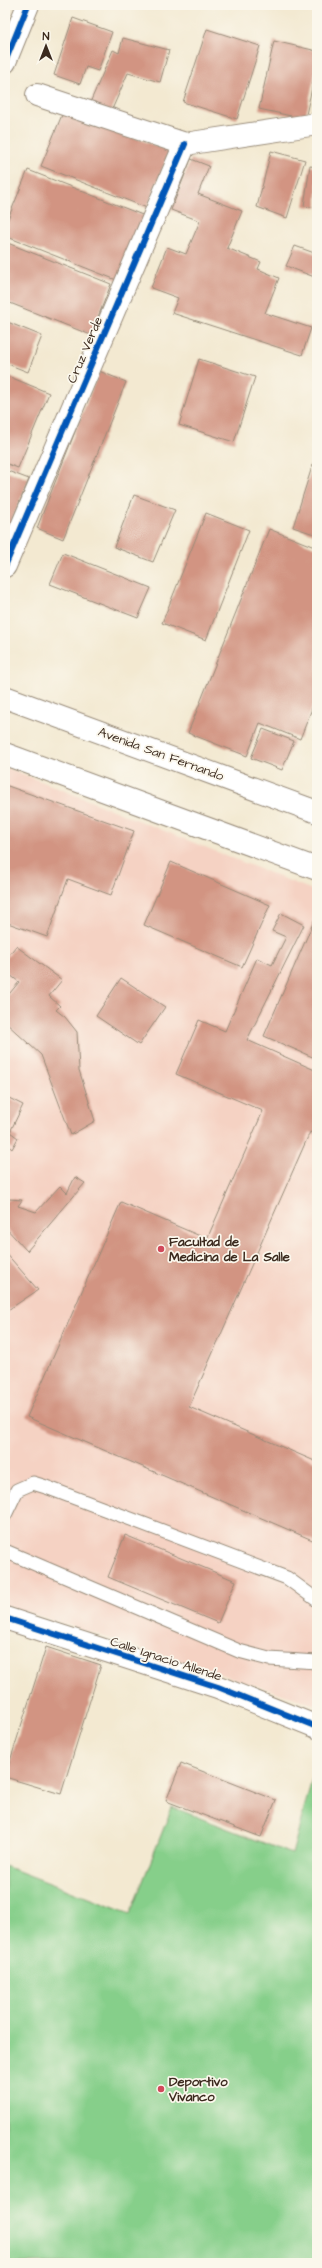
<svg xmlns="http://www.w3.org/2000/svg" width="322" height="2268" font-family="'Architects Daughter',sans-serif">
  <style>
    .built { fill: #f5d2c3 }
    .green { fill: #86cf8a; stroke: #607c54 }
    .building { fill: #d29482 }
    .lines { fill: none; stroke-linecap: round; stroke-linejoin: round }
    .service-casing { stroke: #978a78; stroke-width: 15 }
    .minor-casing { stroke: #978a78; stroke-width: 24 }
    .secondary-casing { stroke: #978a78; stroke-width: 24 }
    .service { stroke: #fff; stroke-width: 13 }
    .minor { stroke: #fff; stroke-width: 22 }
    .secondary { stroke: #fff; stroke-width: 22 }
    .cycleway-casing { stroke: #fbf7ec; stroke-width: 8 }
    .cycleway { stroke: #0057b8; stroke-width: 6 }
    .poi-dot { fill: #d1495b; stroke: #fbf7ec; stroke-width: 1.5 }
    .labels { text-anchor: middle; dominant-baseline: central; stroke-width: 3.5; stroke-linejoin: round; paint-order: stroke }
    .street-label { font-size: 13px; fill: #3b2a1e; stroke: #fbf7ec }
    .poi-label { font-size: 13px; font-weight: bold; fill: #3b2a1e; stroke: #fbf7ec; text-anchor: start }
  </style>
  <rect width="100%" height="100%" fill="#fbf7ec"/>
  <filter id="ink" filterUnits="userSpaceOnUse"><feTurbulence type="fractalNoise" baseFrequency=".025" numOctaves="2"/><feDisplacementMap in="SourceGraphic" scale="8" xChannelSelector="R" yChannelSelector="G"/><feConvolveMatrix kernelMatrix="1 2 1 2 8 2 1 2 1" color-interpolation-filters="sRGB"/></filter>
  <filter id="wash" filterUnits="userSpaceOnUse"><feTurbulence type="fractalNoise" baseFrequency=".012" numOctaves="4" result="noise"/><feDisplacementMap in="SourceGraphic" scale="16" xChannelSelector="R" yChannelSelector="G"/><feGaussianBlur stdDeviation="0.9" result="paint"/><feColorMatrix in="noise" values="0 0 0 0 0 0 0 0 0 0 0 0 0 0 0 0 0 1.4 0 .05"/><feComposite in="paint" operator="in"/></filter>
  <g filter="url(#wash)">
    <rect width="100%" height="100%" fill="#f3e9d1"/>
    <path class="built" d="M5,767L317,892V1705L5,1605Z"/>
    <path class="green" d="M312,1779L317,1781V2263H5V1866L130,1914L172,1807L292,1854Z"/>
    <g id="blocks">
      <g class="building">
        <path d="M73,18L112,32L98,71L86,67L80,84L54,75Z"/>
        <path d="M207,29L260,46L237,119L183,102Z"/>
        <path d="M123,38L169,50L160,82L128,73L110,114L89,105L113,50L119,53Z"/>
        <path d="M274,41L317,51V65L305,119L259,109Z"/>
        <path d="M64,110L170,151L147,208L41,166Z"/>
        <path d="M271,151L305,160L287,218L257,207Z"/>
        <path d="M191,159L209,166L198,194L242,211L227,248L261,262L258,269L279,278L265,313L311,328L302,355L172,313L178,298L151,288L167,247L186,254L200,221L171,210Z"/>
        <path d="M310,166L317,167V208L304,206Z"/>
        <path d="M28,170L145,216L119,281L5,236V226Z"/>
        <path d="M5,242L111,284L91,335L5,301Z"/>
        <path d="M295,246L317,254V278L286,266Z"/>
        <path d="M5,321L42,336L28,372L5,363Z"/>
        <path d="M199,359L255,377L234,442L179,425Z"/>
        <path d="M99,371L126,382L63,539L37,528Z"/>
        <path d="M5,375L49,393L18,468L5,463Z"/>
        <path d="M317,451V535L293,527Z"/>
        <path d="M5,470L29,479L5,538Z"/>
        <path d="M134,495L175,510L153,562L114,547Z"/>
        <path d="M206,513L249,530L206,640L162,623Z"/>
        <path d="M269,529L317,548V696L300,739L260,723L247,756L188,733Z"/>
        <path d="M63,553L151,588L138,618L50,584Z"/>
        <path d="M263,729L294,741L282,770L251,758Z"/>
        <path d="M5,785L134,831L111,895L68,879L47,937L5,922Z"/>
        <path d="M171,862L270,905L242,967L144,925Z"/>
        <path d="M281,913L304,925L247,1040L317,1071V1135L310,1132L189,1407L317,1462V1542L27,1417L121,1202L207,1239L263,1111L176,1074L199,1020L225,1031L257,958L272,965L286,937L272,931Z"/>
        <path d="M317,914V1059L264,1036Z"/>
        <path d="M16,946L62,980L49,996L60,1006L56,1010L65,1017L77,1032L79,1070L95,1121L71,1135L41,1055L5,1022V999L19,982L5,971V960Z"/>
        <path d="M121,978L165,1007L139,1045L96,1016Z"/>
        <path d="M5,1096L23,1105L10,1132L18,1138L12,1149L5,1143Z"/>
        <path d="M75,1177L85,1183L27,1251L5,1227V1203L10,1199L22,1200L18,1206L36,1212L60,1186L67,1193Z"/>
        <path d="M5,1252L38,1290L5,1312Z"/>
        <path d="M125,1535L236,1581L218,1623L108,1577Z"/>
        <path d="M46,1647L101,1665L61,1794L5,1777Z"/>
        <path d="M181,1763L276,1800L261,1837L166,1801Z"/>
      </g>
    </g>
  </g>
  <g filter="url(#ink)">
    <use href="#blocks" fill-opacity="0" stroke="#978a78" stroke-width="1"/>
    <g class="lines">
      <g class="service-casing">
        <g id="service">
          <path d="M5,1515L17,1490L33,1483L46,1487L287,1578L317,1600"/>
          <path d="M5,1551L239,1651L269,1659L317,1662"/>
        </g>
      </g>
      <g class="minor-casing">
        <g id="minor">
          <path d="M5,62L28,5"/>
          <path d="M37,95L185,144L317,124"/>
          <path d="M5,566L185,144"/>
          <path d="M5,1618L218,1687L317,1727"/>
        </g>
      </g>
      <g class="secondary-casing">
        <g id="secondary">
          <path d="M5,697L317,812"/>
          <path d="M5,754L317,869"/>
        </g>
      </g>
      <use href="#service" class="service"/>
      <use href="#minor" class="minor"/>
      <use href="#secondary" class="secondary"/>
      <g class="cycleway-casing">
        <g id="cycleway">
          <path d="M5,62L28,5"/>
          <path d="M5,566L185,144"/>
          <path d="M5,1618L218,1687L317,1727"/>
        </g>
      </g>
      <use href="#cycleway" class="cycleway"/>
    </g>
  </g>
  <g class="poi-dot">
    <circle cx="161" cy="1249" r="4"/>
    <circle cx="161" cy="2089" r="4"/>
  </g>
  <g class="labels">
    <g class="street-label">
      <text transform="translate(85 350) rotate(-67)">Cruz Verde</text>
      <text transform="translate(161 754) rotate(20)">Avenida San Fernando</text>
      <text transform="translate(166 1659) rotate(18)">Calle Ignacio Allende</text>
    </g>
    <g class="poi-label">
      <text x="169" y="1242">Facultad de<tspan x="169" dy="15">Medicina de La Salle</tspan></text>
      <text x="169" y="2082">Deportivo<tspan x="169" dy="15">Vivanco</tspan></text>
    </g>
  </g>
  <rect width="322" height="2268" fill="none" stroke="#fbf7ec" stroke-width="20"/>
  <g transform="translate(46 46)" stroke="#fbf7ec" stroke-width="3" paint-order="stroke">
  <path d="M0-3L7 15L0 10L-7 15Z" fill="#3b2a1e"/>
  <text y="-6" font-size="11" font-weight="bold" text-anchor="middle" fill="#3b2a1e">N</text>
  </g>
</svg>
